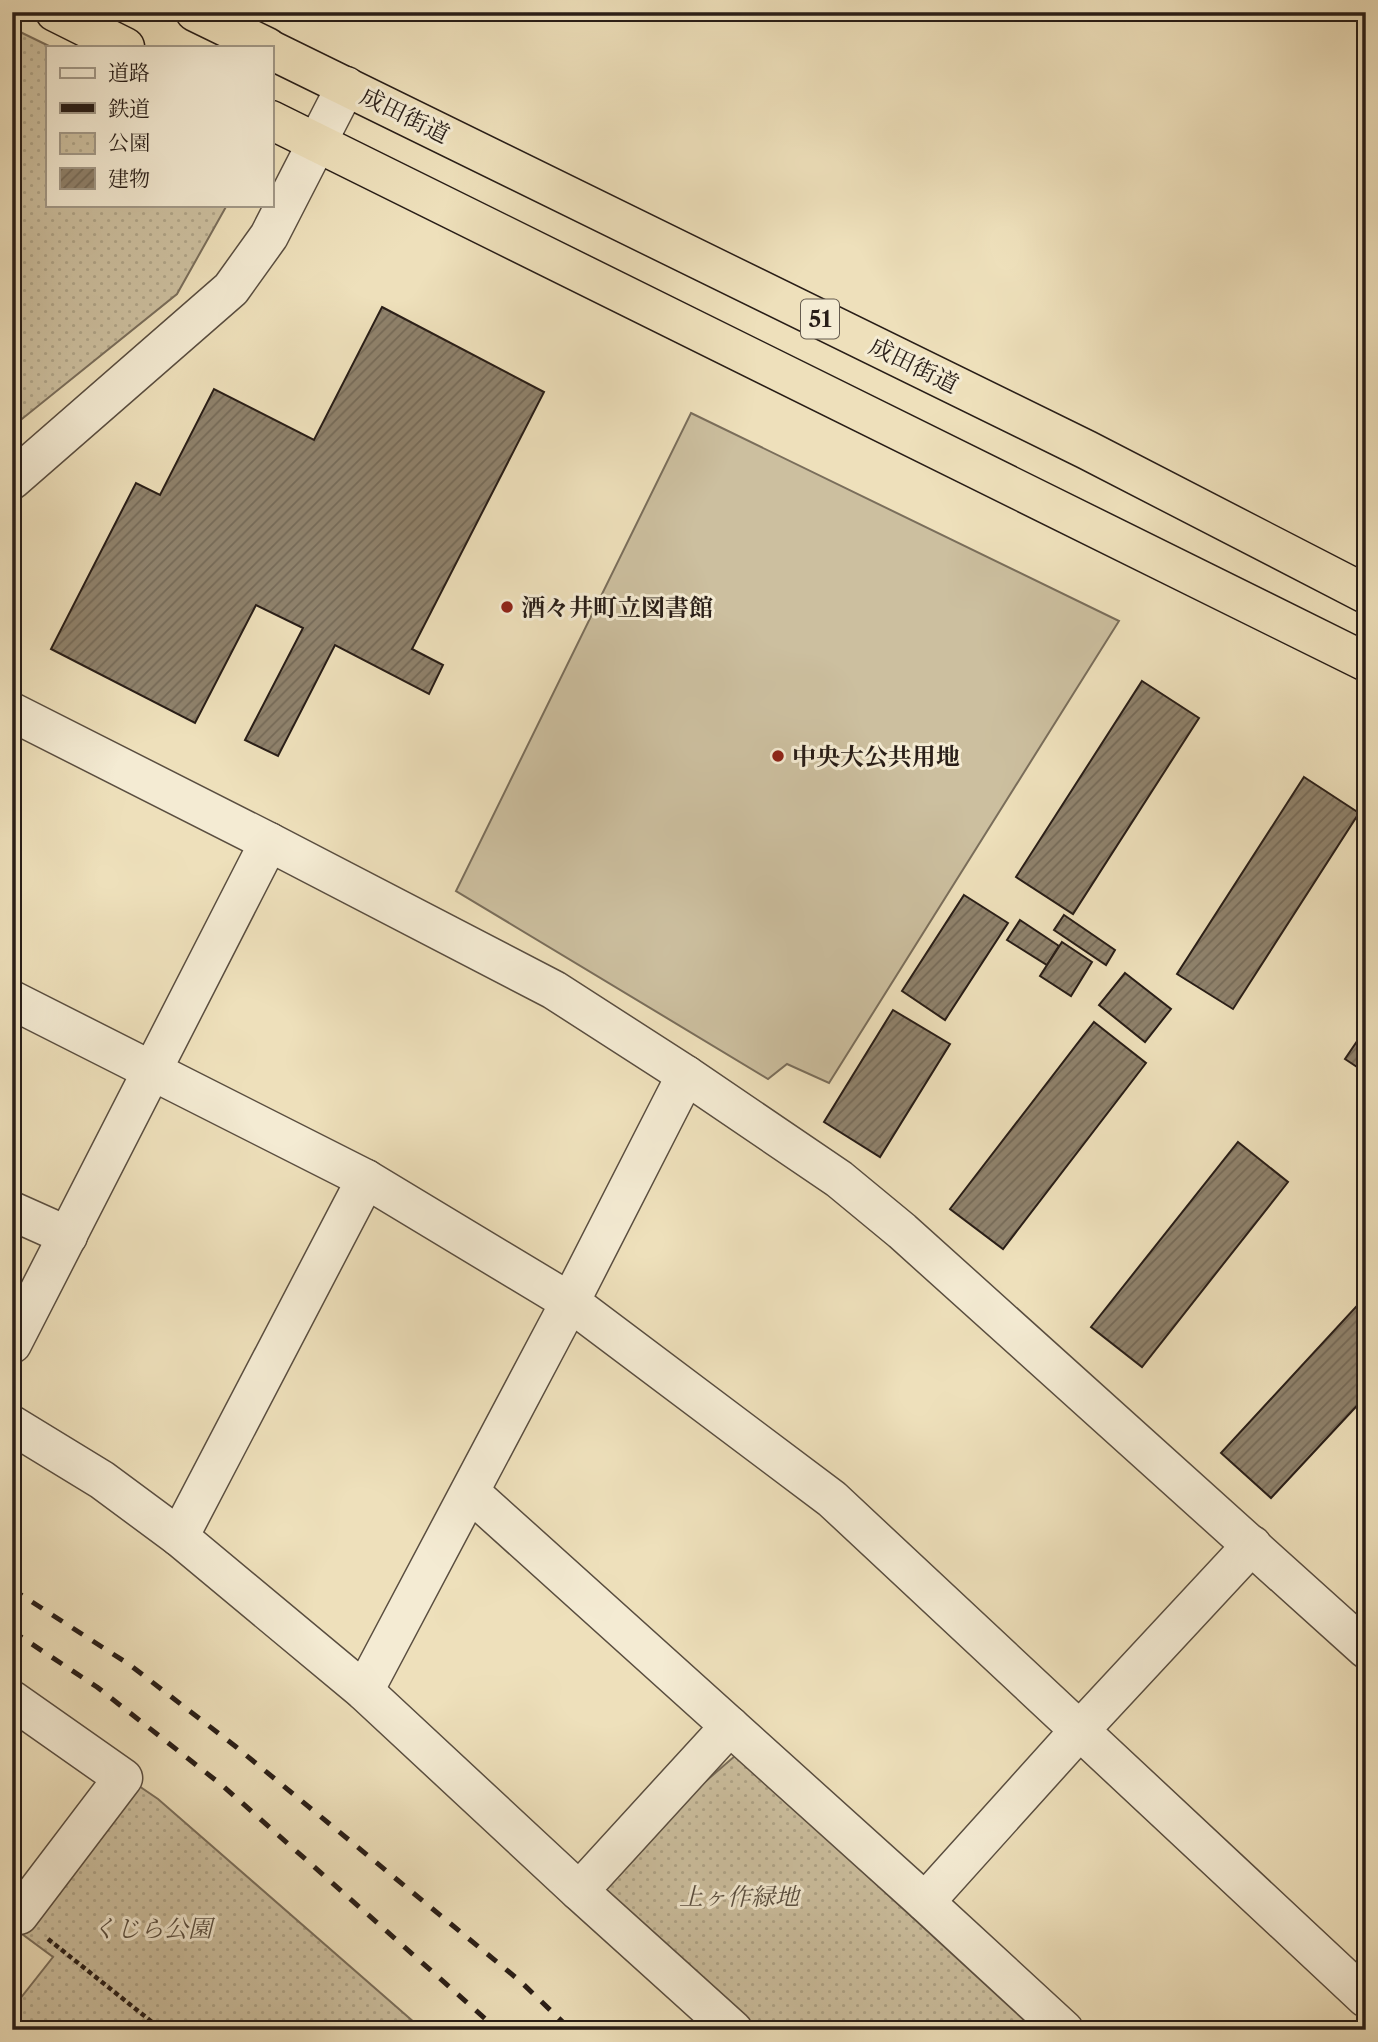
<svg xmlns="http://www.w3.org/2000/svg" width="1378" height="2042" font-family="'Libre Caslon Text','Noto Serif JP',serif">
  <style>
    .green { fill: #ccbf9f; stroke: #7a6e5b; stroke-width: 2 }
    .park { fill: url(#park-dots); stroke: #7a6e5b; stroke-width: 2 }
    .building { fill: url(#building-hatch); stroke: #281d17; stroke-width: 2 }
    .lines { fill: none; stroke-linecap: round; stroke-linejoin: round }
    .minor-casing { stroke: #5a4e40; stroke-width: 41 }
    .tertiary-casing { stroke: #5a4e40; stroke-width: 41 }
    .trunk-casing { stroke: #281d17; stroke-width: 41 }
    .path { stroke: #281d17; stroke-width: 4.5; stroke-dasharray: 5 3.5; stroke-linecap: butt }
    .minor { stroke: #f4ebd3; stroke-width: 38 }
    .tertiary { stroke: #f4ebd3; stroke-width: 38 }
    .trunk { stroke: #eee0bb; stroke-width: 38 }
    .rail { stroke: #281d17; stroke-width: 5; stroke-dasharray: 12 12; stroke-linecap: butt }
    .poi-dot { fill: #8f2418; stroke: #f4ebd3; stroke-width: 2.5 }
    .labels { text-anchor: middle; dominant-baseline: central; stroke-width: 6; stroke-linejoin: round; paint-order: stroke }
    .shield { fill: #f4ebd3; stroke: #655b4f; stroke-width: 2 }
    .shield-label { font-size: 23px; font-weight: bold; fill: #281d17 }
    .street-label { font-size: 24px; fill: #281d17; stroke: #f4ebd3 }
    .poi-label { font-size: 24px; font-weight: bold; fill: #281d17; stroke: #f4ebd3; text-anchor: start }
    .park-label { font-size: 24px; font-style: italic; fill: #594e40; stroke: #f4ebd3 }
  </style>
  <defs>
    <pattern id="park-dots" width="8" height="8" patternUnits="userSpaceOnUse" patternTransform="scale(1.75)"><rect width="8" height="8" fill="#ccbf9f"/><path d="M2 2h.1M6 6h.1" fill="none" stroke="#afa488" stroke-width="1.8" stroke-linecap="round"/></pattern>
    <pattern id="building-hatch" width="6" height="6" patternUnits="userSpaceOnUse" patternTransform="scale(1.75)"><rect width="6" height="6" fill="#8f826c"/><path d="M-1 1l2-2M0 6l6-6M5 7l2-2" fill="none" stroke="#756a58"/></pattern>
  </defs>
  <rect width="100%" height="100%" fill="#eee0bb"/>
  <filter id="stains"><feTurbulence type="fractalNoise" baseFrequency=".00286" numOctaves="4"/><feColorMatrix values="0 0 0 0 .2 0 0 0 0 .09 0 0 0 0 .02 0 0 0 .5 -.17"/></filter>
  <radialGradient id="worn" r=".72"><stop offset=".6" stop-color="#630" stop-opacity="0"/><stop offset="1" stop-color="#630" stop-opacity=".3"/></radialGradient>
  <path class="green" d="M691,413L1119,621L829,1083L787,1064L768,1079L456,891Z"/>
  <g class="park">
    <path d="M12,28L51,47H47V205H227L177,294L12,427Z"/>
    <path d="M736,1755L1035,2030H738L579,1891Z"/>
    <path d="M136,1784L158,1799L423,2030H12V2009L53,1957L18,1931Z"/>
  </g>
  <g class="building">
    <path d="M382,307L544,392L412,649L443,665L429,694L335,645L278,756L245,740L303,628L256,605L195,723L51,649L136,483L160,495L214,389L314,440Z"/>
    <path d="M1142,681L1199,718L1073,914L1016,877Z"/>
    <path d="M1304,777L1359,813L1233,1009L1177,974Z"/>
    <path d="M964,895L1008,923L945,1020L902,991Z"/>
    <path d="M1064,915L1115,950L1106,965L1054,930Z"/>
    <path d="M1020,920L1059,946L1047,965L1007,940Z"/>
    <path d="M1062,942L1092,962L1071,996L1040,976Z"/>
    <path d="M1125,973L1171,1009L1145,1042L1099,1005Z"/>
    <path d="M893,1010L950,1044L880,1157L824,1122Z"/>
    <path d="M1094,1022L1146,1063L1003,1249L950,1209Z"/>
    <path d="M1366,1028V1073L1345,1059Z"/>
    <path d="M1238,1142L1288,1182L1142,1367L1091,1327Z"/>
    <path d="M1366,1296V1396L1271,1498L1221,1453Z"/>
  </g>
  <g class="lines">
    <g class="minor-casing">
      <g id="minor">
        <path d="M12,1000L366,1179L570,1302L832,1499L1366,1998"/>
        <path d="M12,1211L68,1236"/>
        <path d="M12,1344L269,842"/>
        <path d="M12,1425L102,1480L179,1537L364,1691L579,1891L730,1726"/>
        <path d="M470,1492L925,1902L1064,2030"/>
        <path d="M179,1537L366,1179"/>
        <path d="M364,1691L570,1302L686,1075"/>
        <path d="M12,1700L123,1778L19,1915L12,1912"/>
        <path d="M579,1891L733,2030"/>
        <path d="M925,1902L1079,1731L1252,1545"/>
      </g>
    </g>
    <g class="tertiary-casing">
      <g id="tertiary">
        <path d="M12,480L231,289L269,236L346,86"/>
        <path d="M12,712L269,842L554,990L686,1075L839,1179L902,1231L1366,1649"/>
      </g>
    </g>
    <g class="trunk-casing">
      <g id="trunk">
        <path d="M55,12L125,47"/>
        <path d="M195,12L267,47"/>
        <path d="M271,50L1087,450L1366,594"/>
        <path d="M271,120L1366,662"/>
      </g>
    </g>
    <path class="path" d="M48,1939L162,2030"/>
    <use href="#minor" class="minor"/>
    <use href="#tertiary" class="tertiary"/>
    <use href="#trunk" class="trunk"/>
    <g class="rail">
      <path d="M12,1589L130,1665L235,1746L520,1981L571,2030"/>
      <path d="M12,1631L97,1687L223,1786L498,2030"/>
    </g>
  </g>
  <g class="poi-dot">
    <circle cx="507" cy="607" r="7"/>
    <circle cx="778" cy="756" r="7"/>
  </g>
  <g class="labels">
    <rect class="shield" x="801" y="299.5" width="38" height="39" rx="5"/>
    <g class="shield-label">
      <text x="820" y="319">51</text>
    </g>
    <g class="street-label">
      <text transform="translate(405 115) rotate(26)">成田街道</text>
      <text transform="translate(914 365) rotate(26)">成田街道</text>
    </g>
    <g class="poi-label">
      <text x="521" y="607">酒々井町立図書館</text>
      <text x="792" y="756">中央大公共用地</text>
    </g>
    <g class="park-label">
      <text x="739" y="1896">上ヶ作緑地</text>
      <text x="152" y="1928">くじら公園</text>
    </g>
  </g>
  <rect width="1378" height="2042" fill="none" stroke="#eee0bb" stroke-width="42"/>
  <rect x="14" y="14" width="1350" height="2014" fill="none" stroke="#281d17" stroke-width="3.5"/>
  <rect x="21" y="21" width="1336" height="2000" fill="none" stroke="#281d17" stroke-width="2"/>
  <rect x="46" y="46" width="228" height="161" fill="#f4ebd3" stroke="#a29988" stroke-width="2"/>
  <rect x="60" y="68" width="35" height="10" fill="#f4ebd3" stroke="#a29988" stroke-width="2"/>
  <text x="108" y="80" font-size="21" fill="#281d17">道路</text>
  <rect x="60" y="103" width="35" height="10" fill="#281d17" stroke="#a29988" stroke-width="2"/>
  <text x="108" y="116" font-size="21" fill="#281d17">鉄道</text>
  <rect x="60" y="133" width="35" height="21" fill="url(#park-dots)" stroke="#a29988" stroke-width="2"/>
  <text x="108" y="150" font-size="21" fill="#281d17">公園</text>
  <rect x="60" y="168" width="35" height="21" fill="url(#building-hatch)" stroke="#a29988" stroke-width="2"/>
  <text x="108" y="186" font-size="21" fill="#281d17">建物</text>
  <rect width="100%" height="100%" filter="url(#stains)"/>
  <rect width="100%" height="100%" fill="url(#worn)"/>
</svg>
